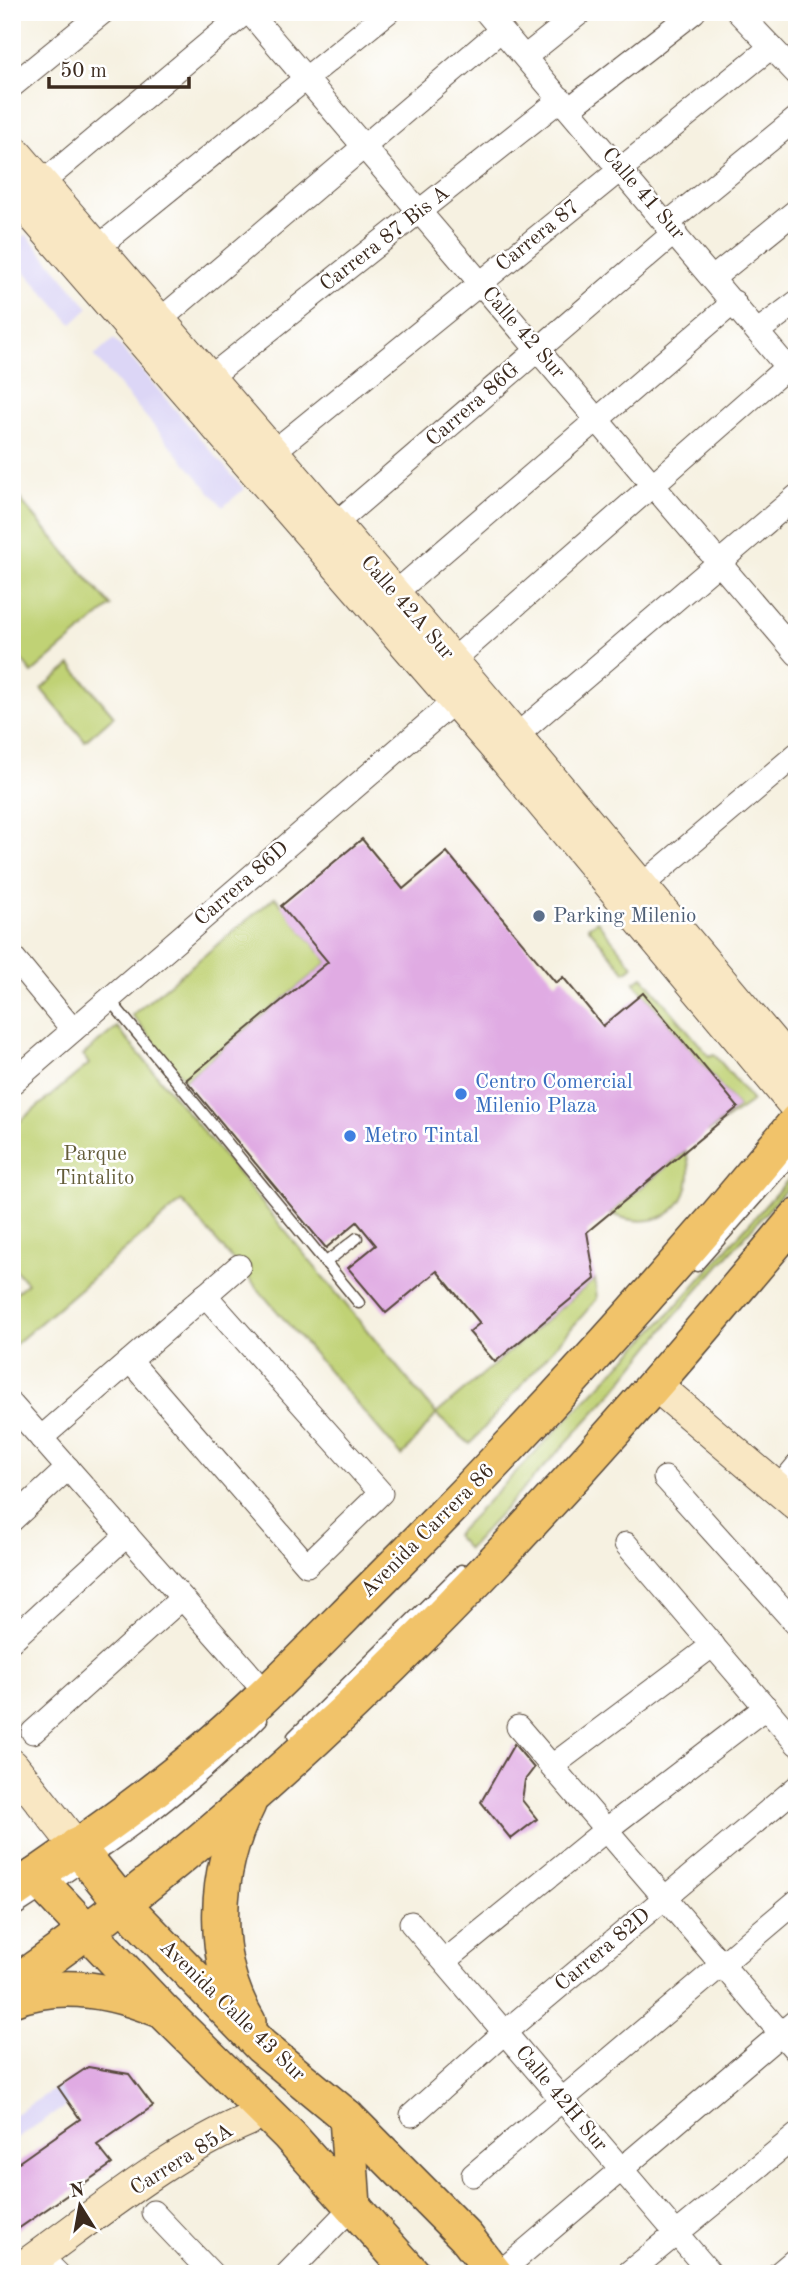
<svg xmlns="http://www.w3.org/2000/svg" width="809" height="2286" font-family="'Old Standard TT',serif">
  <style>
    .built { fill: #dcd6f6 }
    .green { fill: #c0d275; stroke: #7e7e4a; stroke-width: 2 }
    .building { fill: #e0abe3 }
    .lines { fill: none; stroke-linecap: round; stroke-linejoin: round }
    .lane-casing { stroke: #57483b; stroke-width: 13 }
    .street-casing { stroke: #57483b; stroke-width: 25 }
    .secondary-casing { stroke: #57483b; stroke-width: 34 }
    .primary-casing { stroke: #57483b; stroke-width: 38 }
    .lane { stroke: #fff; stroke-width: 10 }
    .street { stroke: #fff; stroke-width: 23 }
    .secondary { stroke: #f9e7c3; stroke-width: 32 }
    .primary { stroke: #f1c36a; stroke-width: 35 }
    .service-dot { fill: #5c6f8a; stroke: #fff; stroke-width: 2.5 }
    .shop-dot { fill: #3f7fe0; stroke: #fff; stroke-width: 2.5 }
    .labels { text-anchor: middle; dominant-baseline: central; stroke-width: 5; stroke-linejoin: round; paint-order: stroke }
    .street-label { font-size: 21px; fill: #3b2a1e; stroke: #fff }
    .service-label { font-size: 21px; fill: #4e5e75; stroke: #fff; text-anchor: start }
    .shop-label { font-size: 21px; fill: #366cbe; stroke: #fff; text-anchor: start }
    .park-label { font-size: 21px; fill: #635c38; stroke: #fff }
  </style>
  <rect width="100%" height="100%" fill="#fff"/>
  <filter id="ink" filterUnits="userSpaceOnUse"><feTurbulence type="fractalNoise" baseFrequency=".0143" numOctaves="2"/><feDisplacementMap in="SourceGraphic" scale="14" xChannelSelector="R" yChannelSelector="G"/><feConvolveMatrix kernelMatrix="1 2 1 2 8 2 1 2 1" color-interpolation-filters="sRGB"/></filter>
  <filter id="wash" filterUnits="userSpaceOnUse"><feTurbulence type="fractalNoise" baseFrequency=".00686" numOctaves="4" result="noise"/><feDisplacementMap in="SourceGraphic" scale="28" xChannelSelector="R" yChannelSelector="G"/><feGaussianBlur stdDeviation="1.57" result="paint"/><feColorMatrix in="noise" values="0 0 0 0 0 0 0 0 0 0 0 0 0 0 0 0 0 1.4 0 .05"/><feComposite in="paint" operator="in"/></filter>
  <g filter="url(#wash)">
    <rect width="100%" height="100%" fill="#f6f1e1"/>
    <g class="built">
      <path d="M26,234L89,308L72,324L12,257V246Z"/>
      <path d="M114,339L244,489L223,507L94,356Z"/>
      <path d="M58,2087L69,2104L12,2141V2116Z"/>
    </g>
    <g class="green">
      <path d="M12,490L111,606L32,673L12,648Z"/>
      <path d="M71,665L114,716L85,741L41,689Z"/>
      <path d="M275,897L328,962L185,1080L132,1015Z"/>
      <path d="M597,921L633,966L625,972L588,927Z"/>
      <path d="M643,977L709,1056L714,1054L753,1101L708,1132L738,1107L634,982Z"/>
      <path d="M117,1027L436,1414L595,1279L597,1299L470,1444L436,1415L402,1456L182,1201L12,1347V1296L27,1283L12,1266V1128L89,1064L83,1055Z"/>
      <path d="M686,1151C701,1205 659,1236 610,1213Z"/>
      <path d="M795,1172L797,1177L673,1318L614,1391L468,1549L455,1535L669,1314Z"/>
    </g>
    <g id="blocks">
      <g class="building">
        <path d="M362,839L403,889L447,852L556,983L563,977L603,1026L643,993L738,1107L587,1232L595,1279L495,1362L469,1332L480,1323L437,1271L386,1313L348,1268L376,1245L357,1222L326,1248L186,1080L328,962L281,906Z"/>
        <path d="M514,1744L534,1768L525,1780L522,1800L537,1819L511,1839L481,1802Z"/>
        <path d="M88,2067L129,2074L153,2106L97,2145L112,2164L12,2233V2167L80,2119L58,2087Z"/>
      </g>
    </g>
  </g>
  <g filter="url(#ink)">
    <use href="#blocks" fill-opacity="0" stroke="#57483b" stroke-width="2"/>
    <g class="lines">
      <g class="lane-casing">
        <g id="lane">
          <path d="M109,999L359,1303"/>
          <path d="M325,1263L357,1238"/>
          <path d="M697,1266L797,1153"/>
          <path d="M293,1736L461,1570"/>
          <path d="M12,1913C100,1856 189,1796 262,1720"/>
        </g>
      </g>
      <g class="street-casing">
        <g id="street">
          <path d="M249,12L797,654"/>
          <path d="M486,12L797,379"/>
          <path d="M738,12L797,74"/>
          <path d="M525,57L581,12"/>
          <path d="M12,86L103,12"/>
          <path d="M569,109L694,12"/>
          <path d="M42,183L246,12"/>
          <path d="M668,223L797,118"/>
          <path d="M97,248L388,12"/>
          <path d="M713,278L797,210"/>
          <path d="M160,320L501,30"/>
          <path d="M758,331L797,302"/>
          <path d="M209,378L561,99"/>
          <path d="M273,452L771,47"/>
          <path d="M335,524L675,232"/>
          <path d="M394,594L734,302"/>
          <path d="M452,661L787,367"/>
          <path d="M516,736L797,496"/>
          <path d="M641,886L797,754"/>
          <path d="M12,956L73,1030"/>
          <path d="M12,1083L465,692"/>
          <path d="M130,1361L307,1565L381,1493L205,1295"/>
          <path d="M12,1405L266,1693"/>
          <path d="M41,1438L239,1266"/>
          <path d="M665,1478L797,1625"/>
          <path d="M778,1489L797,1466"/>
          <path d="M12,1520L68,1468"/>
          <path d="M626,1544L797,1744"/>
          <path d="M12,1640L127,1535"/>
          <path d="M518,1727L797,2052"/>
          <path d="M33,1732L182,1598"/>
          <path d="M552,1766L713,1645"/>
          <path d="M411,1923L711,2274"/>
          <path d="M445,1961L607,1829L766,1707"/>
          <path d="M412,2115L505,2032L797,1787"/>
          <path d="M473,2175L797,1901"/>
          <path d="M153,2212L212,2274"/>
          <path d="M52,2268L58,2274"/>
          <path d="M287,2274L353,2206"/>
          <path d="M498,2274L797,2020"/>
          <path d="M627,2274L797,2135"/>
          <path d="M778,2274L797,2258"/>
        </g>
      </g>
      <g class="secondary-casing">
        <g id="secondary">
          <path d="M12,149L473,685L797,1072"/>
          <path d="M12,191L496,748L797,1108"/>
          <path d="M657,1386L797,1505"/>
          <path d="M12,1765L76,1846"/>
          <path d="M13,2274C86,2223 167,2154 248,2120"/>
        </g>
      </g>
      <g class="primary-casing">
        <g id="primary">
          <path d="M76,1846L122,1903L261,2046L347,2117L466,2237L495,2274"/>
          <path d="M35,1876L163,2011L289,2135L413,2274"/>
          <path d="M12,1892C71,1851 131,1810 187,1764C256,1708 317,1643 379,1581C526,1434 665,1281 797,1121"/>
          <path d="M12,1985C315,1775 562,1499 797,1217"/>
          <path d="M12,1999C61,1980 112,1990 158,2009"/>
          <path d="M248,2022C209,1956 214,1871 248,1804"/>
          <path d="M347,2117L353,2206"/>
        </g>
      </g>
      <use href="#lane" class="lane"/>
      <use href="#street" class="street"/>
      <use href="#secondary" class="secondary"/>
      <use href="#primary" class="primary"/>
    </g>
  </g>
  <circle class="service-dot" cx="539" cy="916" r="7"/>
  <g class="shop-dot">
    <circle cx="461" cy="1094" r="7"/>
    <circle cx="350" cy="1136" r="7"/>
  </g>
  <g class="labels">
    <g class="street-label">
      <text transform="translate(643 194) rotate(49)">Calle 41 Sur</text>
      <text transform="translate(538 236) rotate(-39)">Carrera 87</text>
      <text transform="translate(385 239) rotate(-38)">Carrera 87 Bis A</text>
      <text transform="translate(523 333) rotate(49)">Calle 42 Sur</text>
      <text transform="translate(473 405) rotate(-41)">Carrera 86G</text>
      <text transform="translate(407 608) rotate(49)">Calle 42A Sur</text>
      <text transform="translate(242 884) rotate(-41)">Carrera 86D</text>
      <text transform="translate(428 1531) rotate(-45)">Avenida Carrera 86</text>
      <text transform="translate(603 1950) rotate(-40)">Carrera 82D</text>
      <text transform="translate(232 2011) rotate(44)">Avenida Calle 43 Sur</text>
      <text transform="translate(561 2099) rotate(50)">Calle 42H Sur</text>
      <text transform="translate(182 2160) rotate(-32)">Carrera 85A</text>
    </g>
    <g class="service-label">
      <text x="553" y="916">Parking Milenio</text>
    </g>
    <g class="shop-label">
      <text x="475" y="1082">Centro Comercial<tspan x="475" dy="24">Milenio Plaza</tspan></text>
      <text x="364" y="1136">Metro Tintal</text>
    </g>
    <g class="park-label">
      <text x="95" y="1154">Parque<tspan x="95" dy="24">Tintalito</tspan></text>
    </g>
  </g>
  <rect width="809" height="2286" fill="none" stroke="#fff" stroke-width="42"/>
  <g transform="translate(80 2206) rotate(349)" stroke="#ffffff" stroke-width="5" paint-order="stroke">
  <path d="M0-5L12 26L0 18L-12 26Z" fill="#3b2a1e"/>
  <text y="-10" font-size="19" font-weight="bold" text-anchor="middle" fill="#3b2a1e">N</text>
  </g>
  <path d="M49 77v10h140v-10" fill="none" stroke="#3b2a1e" stroke-width="3.5"/>
  <text x="60" y="77" font-size="21" fill="#3b2a1e" stroke="#ffffff" stroke-width="5" paint-order="stroke">50 m</text>
</svg>
